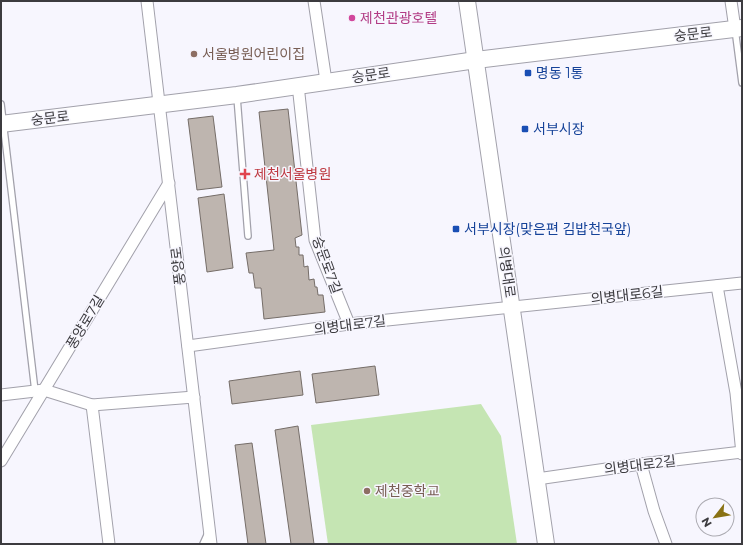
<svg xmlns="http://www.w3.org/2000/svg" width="743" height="545" font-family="Montserrat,'Noto Sans KR',sans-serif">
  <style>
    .green { fill: #c5e5b3 }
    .building { fill: #beb5af; stroke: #756d68 }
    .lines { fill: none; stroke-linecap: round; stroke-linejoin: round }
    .lane-casing { stroke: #a2a1ab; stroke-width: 8 }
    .street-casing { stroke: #a2a1ab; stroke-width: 13 }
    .secondary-casing { stroke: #a2a1ab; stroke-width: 18 }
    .lane { stroke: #fff; stroke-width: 5.5 }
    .street { stroke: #fff; stroke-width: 11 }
    .secondary { stroke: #fff; stroke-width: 16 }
    .hotel-dot { fill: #d1479c; stroke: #f7f6fe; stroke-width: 1.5 }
    .education-dot { fill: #8d6e63; stroke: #f7f6fe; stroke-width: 1.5 }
    .transit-dot { fill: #1a4fb4; stroke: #f7f6fe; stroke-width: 1.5 }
    .health-dot { fill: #e0444e; stroke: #f7f6fe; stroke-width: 1.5 }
    .labels { text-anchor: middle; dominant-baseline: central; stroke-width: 3; stroke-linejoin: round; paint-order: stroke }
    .hotel-label { font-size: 14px; fill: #b23c85; stroke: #f7f6fe; text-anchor: start }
    .street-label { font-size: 14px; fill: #3c3b3f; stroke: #f7f6fe }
    .education-label { font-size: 14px; fill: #785e54; stroke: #f7f6fe; text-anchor: start }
    .transit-label { font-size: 14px; fill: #164399; stroke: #f7f6fe; text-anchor: start }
    .health-label { font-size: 14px; fill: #be3a42; stroke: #f7f6fe; text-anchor: start }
  </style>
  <rect width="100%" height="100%" fill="#f7f6fe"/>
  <path class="green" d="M481,404L501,436L517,544H328L311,425Z"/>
  <g class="building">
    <path d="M288,109L302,235L295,238L296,247H299V255H303L304,267L308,266L309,280L314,279L315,287H317L318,295H323L325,312L264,319L261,288H255L253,273H249L246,253L274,250L259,112Z"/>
    <path d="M213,116L222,187L197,190L188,119Z"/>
    <path d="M224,194L233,268L207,272L198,198Z"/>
    <path d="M375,366L379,395L316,403L312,374Z"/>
    <path d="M300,371L303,395L232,404L229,381Z"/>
    <path d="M298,426L314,544H291L275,430Z"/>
    <path d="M252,443L266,544H248L235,445Z"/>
  </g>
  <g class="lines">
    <g class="lane-casing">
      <g id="lane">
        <path d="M735,29L742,83"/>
        <path d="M237,97L248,236"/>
        <path d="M1,104L35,391"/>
        <path d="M203,544L208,533"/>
      </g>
    </g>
    <g class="street-casing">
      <g id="street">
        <path d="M147,1L211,544"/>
        <path d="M314,1L326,81"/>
        <path d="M731,1L735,29"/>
        <path d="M298,85L315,240L349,324"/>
        <path d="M717,286L736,393L742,454"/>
        <path d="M188,346L349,324L742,283"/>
        <path d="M1,395L44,390L92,405L194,397"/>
        <path d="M92,405L109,544"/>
        <path d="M1,461L169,183"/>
        <path d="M641,464L654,511L666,544"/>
        <path d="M537,479L641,464L742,452"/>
      </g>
    </g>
    <g class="secondary-casing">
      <g id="secondary">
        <path d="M467,1L546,544"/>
        <path d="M1,124L237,95L476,60L742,28"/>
      </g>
    </g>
    <use href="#lane" class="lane"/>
    <use href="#street" class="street"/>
    <use href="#secondary" class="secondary"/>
  </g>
  <circle class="hotel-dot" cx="352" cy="18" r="4"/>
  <g class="education-dot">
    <circle cx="194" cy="54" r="4"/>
    <circle cx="367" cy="491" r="4"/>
  </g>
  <g class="transit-dot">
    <rect x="524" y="69" width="8" height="8" rx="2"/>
    <rect x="521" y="125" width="8" height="8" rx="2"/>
    <rect x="452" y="225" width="8" height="8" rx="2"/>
  </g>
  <path class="health-dot" d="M243 168h4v4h4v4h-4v4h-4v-4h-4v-4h4z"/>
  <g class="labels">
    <g class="hotel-label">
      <text x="360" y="18">제천관광호텔</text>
    </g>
    <g class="street-label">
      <text transform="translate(693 34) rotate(-7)">숭문로</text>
      <text transform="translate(371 75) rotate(-8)">숭문로</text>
      <text transform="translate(50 118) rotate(-7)">숭문로</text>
      <text transform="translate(327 265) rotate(70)">숭문로7길</text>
      <text transform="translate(178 266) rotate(-97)">풍양로</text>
      <text transform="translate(507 272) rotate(82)">의병대로</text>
      <text transform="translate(627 295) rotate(-6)">의병대로6길</text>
      <text transform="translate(85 322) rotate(-59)">풍양로7길</text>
      <text transform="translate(350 325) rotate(-7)">의병대로7길</text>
      <text transform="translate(640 465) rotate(-7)">의병대로2길</text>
    </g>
    <g class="education-label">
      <text x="202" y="54">서울병원어린이집</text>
      <text x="375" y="491">제천중학교</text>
    </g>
    <g class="transit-label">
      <text x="536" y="73">명동 1통</text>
      <text x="533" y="129">서부시장</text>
      <text x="464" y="229">서부시장(맞은편 김밥천국앞)</text>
    </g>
    <g class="health-label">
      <text x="254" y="174">제천서울병원</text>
    </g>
  </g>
  <rect width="743" height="545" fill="none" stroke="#3c3b3f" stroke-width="4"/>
  <g transform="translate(715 517) rotate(239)"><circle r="19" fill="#f7f6fe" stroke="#acabb2"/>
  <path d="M0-3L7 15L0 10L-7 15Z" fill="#897214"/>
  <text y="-6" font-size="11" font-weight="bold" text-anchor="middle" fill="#3c3b3f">N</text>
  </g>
</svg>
